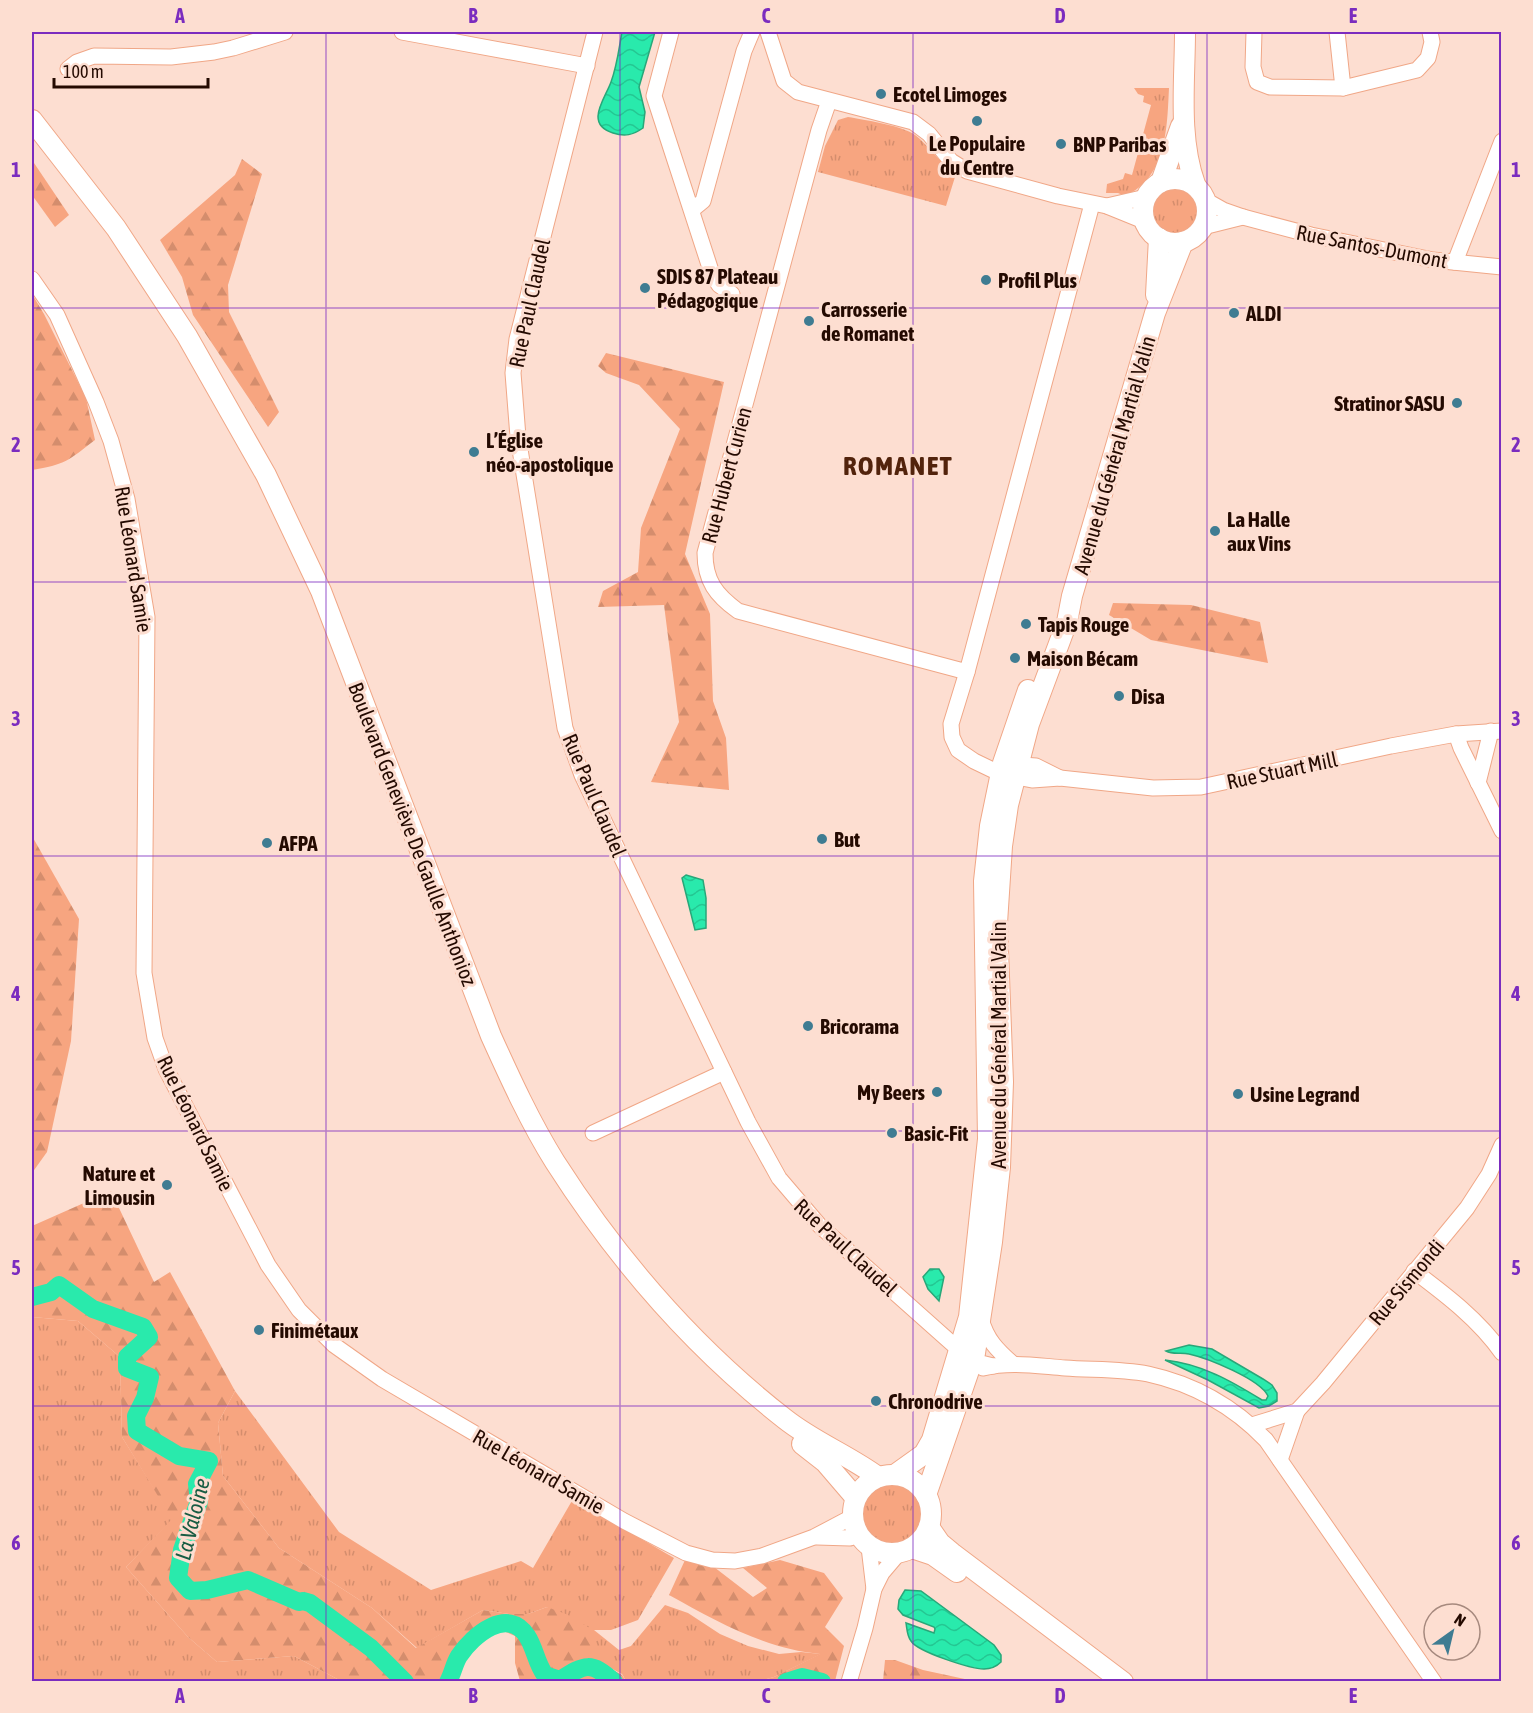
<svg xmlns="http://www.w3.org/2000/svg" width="1533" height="1713" font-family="'Asap Condensed',sans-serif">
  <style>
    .grass { fill: url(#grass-tufts) }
    .forest { fill: url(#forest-firs) }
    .water { fill: url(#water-waves); stroke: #28a779; stroke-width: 1.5 }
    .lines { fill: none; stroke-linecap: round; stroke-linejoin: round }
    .river { stroke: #29eaac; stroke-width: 18 }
    .minor-casing { stroke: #f0a787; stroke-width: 17 }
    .major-casing { stroke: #f0a787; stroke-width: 22 }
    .minor { stroke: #fff; stroke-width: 15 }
    .major { stroke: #fff; stroke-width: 20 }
    .grid { fill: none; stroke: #7b2cbf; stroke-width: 1.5; stroke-opacity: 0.55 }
    .poi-dot { fill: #3f7c92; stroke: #fdded1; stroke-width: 2 }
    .labels { text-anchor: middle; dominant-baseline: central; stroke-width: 6; stroke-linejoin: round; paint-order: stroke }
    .poi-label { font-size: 21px; font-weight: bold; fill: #240a01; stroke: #fdded1; text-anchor: start }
    .street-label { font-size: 21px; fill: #240a01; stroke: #fdded1 }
    .water-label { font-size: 22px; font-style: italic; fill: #175c43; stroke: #fdded1 }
    .district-label { font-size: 27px; font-weight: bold; letter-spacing: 1.5px; fill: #52230c; stroke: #fdded1 }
    .neatline { fill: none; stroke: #7b2cbf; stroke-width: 2 }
    .grid-label { font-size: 20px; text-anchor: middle; font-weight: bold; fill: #7b2cbf }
  </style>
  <defs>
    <pattern id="grass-tufts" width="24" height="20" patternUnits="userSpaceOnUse" patternTransform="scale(1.5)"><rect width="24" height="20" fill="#f7a580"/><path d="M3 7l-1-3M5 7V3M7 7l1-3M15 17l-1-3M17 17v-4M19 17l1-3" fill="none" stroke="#d48d6d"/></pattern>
    <pattern id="forest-firs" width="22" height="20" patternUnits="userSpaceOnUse" patternTransform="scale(1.5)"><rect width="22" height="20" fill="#f7a580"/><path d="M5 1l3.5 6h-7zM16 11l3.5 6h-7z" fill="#d48d6d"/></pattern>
    <pattern id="water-waves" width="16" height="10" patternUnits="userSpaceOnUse" patternTransform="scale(1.5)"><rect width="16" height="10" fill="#29eaac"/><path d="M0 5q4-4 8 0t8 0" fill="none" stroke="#24c792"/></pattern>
  </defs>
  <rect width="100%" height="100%" fill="#fdded1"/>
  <g class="grass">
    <path d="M1134,88H1169C1167,128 1167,177 1125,196L1118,193H1106L1107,184L1123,179L1125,173L1132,175L1151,105L1143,102L1144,96L1138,94Z"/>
    <path d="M848,117C866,120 897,125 912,133C922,138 945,167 955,177L946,206L818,172L825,146L838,120Z"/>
    <circle cx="1175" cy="209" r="24"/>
    <path d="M32,1317L78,1321L120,1357L122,1437L173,1519L126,1567L188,1637L217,1662L294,1656L341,1681H32Z"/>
    <path d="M235,1391L339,1532L431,1590L521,1561L533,1568L573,1499L674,1558L638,1620L611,1630H594L619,1650L631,1646L665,1605L688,1613L720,1634L748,1646L779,1654L801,1652L821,1654L774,1677L759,1681H626L622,1674L595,1660L547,1607L528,1614H509L483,1610L417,1648L372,1608L279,1548L223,1476L218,1423Z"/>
    <circle cx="891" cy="1514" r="33"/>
  </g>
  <g class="forest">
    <path d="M242,159L262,174L228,285L229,312L279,412L268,427L193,315L182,277L160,240L235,175Z"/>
    <path d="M32,160L69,215L55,227L32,195Z"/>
    <path d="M32,294L44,314L86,398L95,440C69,460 65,465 32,470Z"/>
    <path d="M606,353L724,382L685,554L710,614L713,701L726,738L729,790L651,782L679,722L664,605L598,607L603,591L638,572L641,528L680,429L639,385L606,373L598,366Z"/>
    <path d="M1113,603L1191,605L1260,622L1268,663L1151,640L1109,615Z"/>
    <path d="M32,836L79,919L71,1041L47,1152L32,1173Z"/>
    <path d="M111,1191L154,1282L170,1272L235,1391L218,1423L223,1476L279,1548L372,1608L416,1648L483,1610L509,1614H528L547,1607L566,1614L593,1630L595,1660L622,1675L626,1681H520L515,1663V1636L501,1630L474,1628L449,1682L341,1681L294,1656L217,1662L188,1637L126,1567L172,1519L122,1437L120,1357L78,1321L32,1317V1226Z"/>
    <path d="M685,1560L714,1567L753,1597L767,1588L743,1568L780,1560L824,1573L843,1598L825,1627L844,1646L835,1681H759L774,1677L820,1654C765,1649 716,1621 669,1595Z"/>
    <path d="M885,1660H895L923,1670L974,1681H883Z"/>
  </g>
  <g class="water">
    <path d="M622,32H655L639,87L645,112L643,128C633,135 625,137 613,133C584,124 605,99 611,82C617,66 619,48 622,32Z"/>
    <path d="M686,875L703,880L706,898V928L695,930L682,878Z"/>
    <path d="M930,1269H939L944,1277L939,1301L928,1289L923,1277Z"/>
    <path d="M1189,1345L1212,1349L1263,1379L1272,1385L1277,1393V1401L1269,1406L1259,1408L1208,1380L1165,1360C1202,1364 1231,1381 1262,1400H1266L1268,1396C1260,1379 1207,1358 1189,1354C1181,1352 1173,1355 1166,1351Z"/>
    <path d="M905,1590L921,1591L959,1619L994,1645L1001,1655V1662C996,1667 991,1669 984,1669C971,1669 918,1652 911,1641C907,1636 907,1629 906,1623L934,1633L935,1629L934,1627L903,1615L898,1609L899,1600Z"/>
  </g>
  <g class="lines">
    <g class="river">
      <path d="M32,1297L51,1292L59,1285L93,1309L143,1327L149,1337L127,1357V1368L150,1377L145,1398L136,1416L137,1431L179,1456L209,1461L197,1484L199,1501L182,1550L178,1578L190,1591L207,1590L248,1580L299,1602L303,1601L310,1603L371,1648L405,1682"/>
      <path d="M448,1682C453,1673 454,1664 459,1656C473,1635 508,1606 527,1636C535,1648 536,1663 545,1675L560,1680C585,1664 591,1661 614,1682"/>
      <path d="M786,1682L802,1677L822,1682"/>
    </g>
    <g class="minor-casing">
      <g id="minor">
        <path d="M402,32L587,66"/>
        <path d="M595,32L517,339L513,373L518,437L565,728L582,775L748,1122L779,1178L820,1226L957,1348L977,1362L993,1366"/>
        <path d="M671,32L654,96L712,274L719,285L732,294"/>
        <path d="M768,32L784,81L798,92L913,122L929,134L951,161L967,171L1058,196L1107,206L1144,221"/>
        <path d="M1254,32L1253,67L1257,82L1270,87L1343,88L1417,70L1428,58L1432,42L1430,32"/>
        <path d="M1337,32L1343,88"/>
        <path d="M68,69L77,62L94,56L171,57L214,52L233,48L285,32"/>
        <path d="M829,101L819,130L705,553C705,581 716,595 738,611L967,672L1092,204"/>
        <path d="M1207,201L1223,210L1243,217L1311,235L1433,260L1502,267"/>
        <path d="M1107,206L1146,197"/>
        <path d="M692,210L703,201L744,51L752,32"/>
        <path d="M1203,227L1243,217"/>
        <path d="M1455,262L1502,141"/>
        <path d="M32,279L57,315L96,402L111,441L127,499L147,617L144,973L155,1038L166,1069L268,1265L299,1310L334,1345L382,1379L624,1521L686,1553L712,1560L735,1561L762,1556L814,1537L852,1517"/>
        <path d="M967,672L951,724L952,737L958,750L974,761L1001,774L1032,780L1060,778L1153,788L1201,787L1391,746L1456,734L1502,731"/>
        <path d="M1456,734L1461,748L1502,831"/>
        <path d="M1010,764L1036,766L1060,778"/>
        <path d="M1478,783L1491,731"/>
        <path d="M593,1133L724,1072"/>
        <path d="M1414,1271C1446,1295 1479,1320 1502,1353"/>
        <path d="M981,1319C987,1340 997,1350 1013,1364"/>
        <path d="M983,1368C1010,1361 1038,1366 1065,1368C1092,1370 1122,1369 1148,1374C1194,1384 1234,1407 1266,1440L1434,1682"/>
        <path d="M1252,1425L1297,1411L1323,1383L1467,1208L1489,1174L1502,1145"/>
        <path d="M1280,1460L1297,1411"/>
        <path d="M817,1537L850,1538L858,1535"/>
        <path d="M869,1547L874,1589"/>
        <path d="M849,1682L865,1628L874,1589L882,1573L899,1553"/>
      </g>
    </g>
    <g class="major-casing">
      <g id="major">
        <path d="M1185,32C1185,81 1178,137 1195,184"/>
        <path d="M32,120L116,228L187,336L266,475L321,591L491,1036C510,1078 530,1122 555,1162C617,1259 694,1348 785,1419C814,1442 848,1455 878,1477"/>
        <circle cx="1175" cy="211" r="32"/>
        <path d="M1161,182L1181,126"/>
        <path d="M1156,295L1159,238"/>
        <path d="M802,1444L825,1462L855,1497"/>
        <path d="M896,1474L924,1454L932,1440L969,1317L988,1139L984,881L990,826L1003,763L1028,690"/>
        <circle cx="892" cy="1514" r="39"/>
        <path d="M926,1495L975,1353L992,1242L1000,1167L1003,1082L997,923L1002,846L1008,805L1029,724L1067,622L1072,596L1155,313L1183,242"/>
        <path d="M929,1527L940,1543L952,1553L1123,1682"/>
        <path d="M912,1548L933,1555L957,1572"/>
      </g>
    </g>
    <use href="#minor" class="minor"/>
    <use href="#major" class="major"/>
  </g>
  <path class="grid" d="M326,32V1682M620,32V1682M913,32V1682M1207,32V1682M32,308H1502M32,582H1502M32,856H1502M32,1131H1502M32,1406H1502"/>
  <g class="poi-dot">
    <circle cx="881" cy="94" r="6"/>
    <circle cx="977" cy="121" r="6"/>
    <circle cx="1061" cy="144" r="6"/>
    <circle cx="986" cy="280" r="6"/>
    <circle cx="645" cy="288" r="6"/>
    <circle cx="1234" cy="313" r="6"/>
    <circle cx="809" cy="321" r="6"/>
    <circle cx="1457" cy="403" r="6"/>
    <circle cx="474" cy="452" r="6"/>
    <circle cx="1215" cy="531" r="6"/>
    <circle cx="1026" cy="624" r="6"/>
    <circle cx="1015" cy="658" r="6"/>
    <circle cx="1119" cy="696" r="6"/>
    <circle cx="822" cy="839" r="6"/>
    <circle cx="267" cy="843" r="6"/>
    <circle cx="808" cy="1026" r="6"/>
    <circle cx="937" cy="1092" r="6"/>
    <circle cx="1238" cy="1094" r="6"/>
    <circle cx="892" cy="1133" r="6"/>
    <circle cx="167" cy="1185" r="6"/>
    <circle cx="259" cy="1330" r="6"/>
    <circle cx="876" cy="1401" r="6"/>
  </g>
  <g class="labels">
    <g class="poi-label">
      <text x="893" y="94">Ecotel Limoges</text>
      <text x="977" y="143" text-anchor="middle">Le Populaire<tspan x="977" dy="24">du Centre</tspan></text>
      <text x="1073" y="144">BNP Paribas</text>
      <text x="657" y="276">SDIS 87 Plateau<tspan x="657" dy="24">Pédagogique</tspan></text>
      <text x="998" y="280">Profil Plus</text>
      <text x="821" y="309">Carrosserie<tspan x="821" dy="24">de Romanet</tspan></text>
      <text x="1246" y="313">ALDI</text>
      <text x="1445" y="403" text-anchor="end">Stratinor SASU</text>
      <text x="486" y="440">L’Église<tspan x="486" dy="24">néo-apostolique</tspan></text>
      <text x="1227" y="519">La Halle<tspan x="1227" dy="24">aux Vins</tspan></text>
      <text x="1038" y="624">Tapis Rouge</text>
      <text x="1027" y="658">Maison Bécam</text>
      <text x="1131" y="696">Disa</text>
      <text x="834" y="839">But</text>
      <text x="279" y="843">AFPA</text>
      <text x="820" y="1026">Bricorama</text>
      <text x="925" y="1092" text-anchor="end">My Beers</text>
      <text x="1250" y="1094">Usine Legrand</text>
      <text x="904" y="1133">Basic-Fit</text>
      <text x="155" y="1173" text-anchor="end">Nature et<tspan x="155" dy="24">Limousin</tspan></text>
      <text x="271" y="1330">Finimétaux</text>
      <text x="888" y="1401">Chronodrive</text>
    </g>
    <g class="street-label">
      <text transform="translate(1372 246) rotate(11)">Rue Santos-Dumont</text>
      <text transform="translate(529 303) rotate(-78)">Rue Paul Claudel</text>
      <text transform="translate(1114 455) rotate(-74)">Avenue du Général Martial Valin</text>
      <text transform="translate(726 475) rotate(-75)">Rue Hubert Curien</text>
      <text transform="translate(134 559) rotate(81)">Rue Léonard Samie</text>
      <text transform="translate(1282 770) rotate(-12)">Rue Stuart Mill</text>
      <text transform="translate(595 795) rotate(67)">Rue Paul Claudel</text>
      <text transform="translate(413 834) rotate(69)">Boulevard Geneviève De Gaulle Anthonioz</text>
      <text transform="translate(998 1045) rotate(-90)">Avenue du Général Martial Valin</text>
      <text transform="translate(196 1123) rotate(64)">Rue Léonard Samie</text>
      <text transform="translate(846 1247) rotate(43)">Rue Paul Claudel</text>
      <text transform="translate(1406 1282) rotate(-50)">Rue Sismondi</text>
      <text transform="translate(539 1471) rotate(30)">Rue Léonard Samie</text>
    </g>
    <g class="water-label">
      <text transform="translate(192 1519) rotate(-76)">La Valoine</text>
    </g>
    <g class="district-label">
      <text x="898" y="465">ROMANET</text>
    </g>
  </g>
  <rect width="1533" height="1713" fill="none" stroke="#fdded1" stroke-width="66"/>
  <g transform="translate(1452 1632) rotate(34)"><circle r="28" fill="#fdded1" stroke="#a6897e" stroke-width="1.5"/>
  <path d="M0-4.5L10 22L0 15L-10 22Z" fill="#3f7c92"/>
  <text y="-9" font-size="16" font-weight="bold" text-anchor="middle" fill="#240a01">N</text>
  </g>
  <path d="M54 78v9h154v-9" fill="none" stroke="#240a01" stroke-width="3"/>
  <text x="63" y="78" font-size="18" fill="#240a01" stroke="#fdded1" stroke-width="4.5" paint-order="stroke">100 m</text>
  <rect x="33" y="33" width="1467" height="1647" class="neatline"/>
  <g class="grid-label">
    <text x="180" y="23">A</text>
    <text x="473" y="23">B</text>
    <text x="766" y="23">C</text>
    <text x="1060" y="23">D</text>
    <text x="1353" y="23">E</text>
    <text x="16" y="177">1</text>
    <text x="1516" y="177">1</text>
    <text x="16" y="452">2</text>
    <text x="1516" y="452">2</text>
    <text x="16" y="726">3</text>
    <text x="1516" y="726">3</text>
    <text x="16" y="1001">4</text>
    <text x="1516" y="1001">4</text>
    <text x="16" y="1275">5</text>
    <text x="1516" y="1275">5</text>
    <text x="16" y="1550">6</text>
    <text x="1516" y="1550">6</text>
    <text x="180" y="1703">A</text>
    <text x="473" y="1703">B</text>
    <text x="766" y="1703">C</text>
    <text x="1060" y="1703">D</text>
    <text x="1353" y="1703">E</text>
  </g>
</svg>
